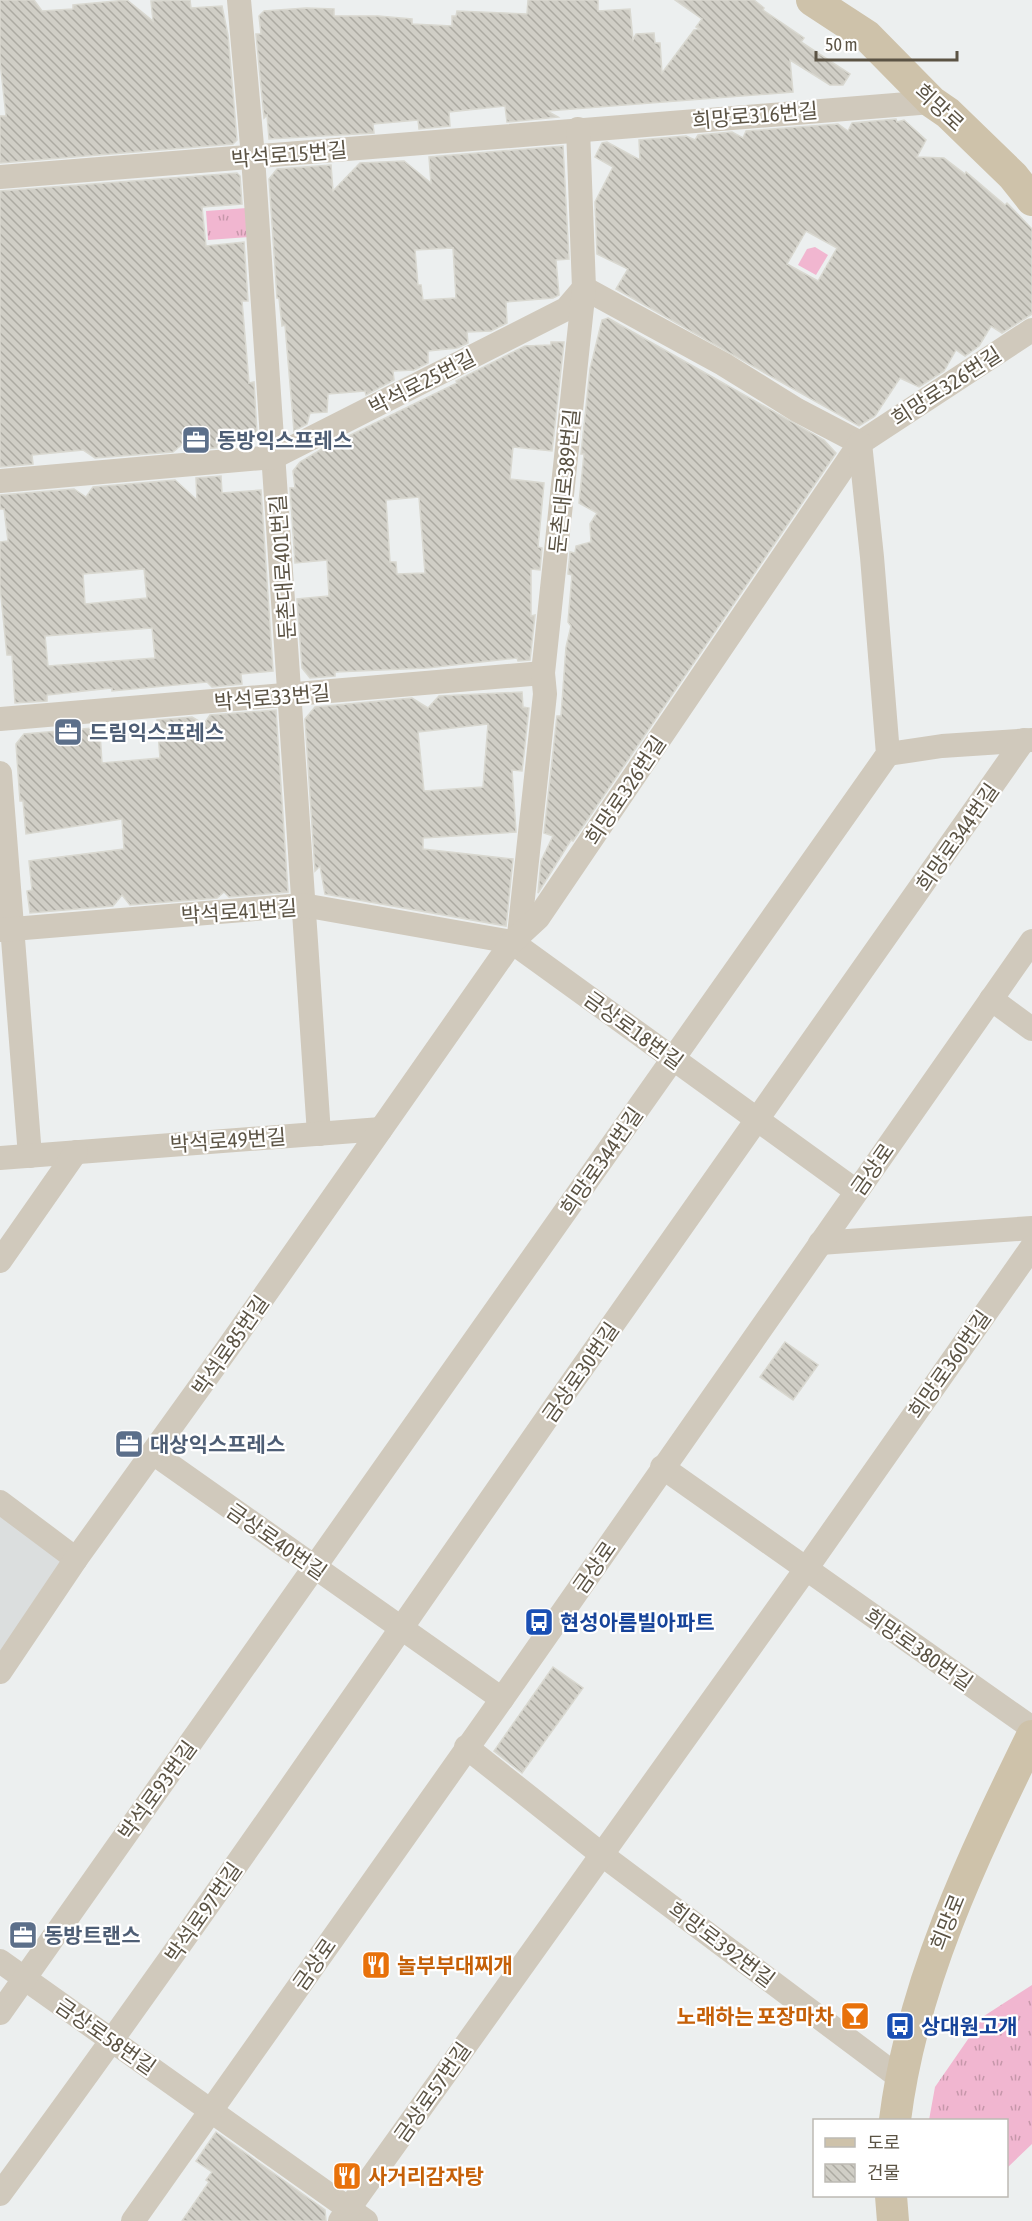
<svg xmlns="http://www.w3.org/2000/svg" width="1032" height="2221" font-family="'Asap Condensed','Noto Sans KR',sans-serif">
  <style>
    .education { fill: #dbdede }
    .grass { fill: url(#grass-tufts) }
    .garden { fill: #f1b6d0 }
    .building { fill: url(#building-back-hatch); stroke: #d9d8d0; stroke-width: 1.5; fill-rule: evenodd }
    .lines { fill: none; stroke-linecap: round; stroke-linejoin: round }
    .minor { stroke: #d0c9bc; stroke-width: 24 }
    .major { stroke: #cec2aa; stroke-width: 32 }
    .labels { text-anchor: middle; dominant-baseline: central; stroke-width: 4.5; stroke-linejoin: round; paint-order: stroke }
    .street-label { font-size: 21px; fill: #5b5344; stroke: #fff }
    .service-label { font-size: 21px; font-weight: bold; fill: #4e5e75; stroke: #fff; text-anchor: start }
    .transit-label { font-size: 21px; font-weight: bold; fill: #164399; stroke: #fff; text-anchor: start }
    .food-label { font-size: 21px; font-weight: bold; fill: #c56008; stroke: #fff; text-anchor: start }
  </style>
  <defs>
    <pattern id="grass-tufts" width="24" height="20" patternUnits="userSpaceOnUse" patternTransform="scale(1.5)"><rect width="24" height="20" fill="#f1b6d0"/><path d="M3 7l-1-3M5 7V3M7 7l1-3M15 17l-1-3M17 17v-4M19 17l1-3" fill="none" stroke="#c697aa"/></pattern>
    <pattern id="building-back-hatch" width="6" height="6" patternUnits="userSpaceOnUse" patternTransform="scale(1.5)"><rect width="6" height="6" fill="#d0cec6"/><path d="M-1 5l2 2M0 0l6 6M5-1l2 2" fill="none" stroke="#acaaa2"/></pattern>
  </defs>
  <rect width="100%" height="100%" fill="#ecefef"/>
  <path class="education" d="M0,1509L70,1562L0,1660Z"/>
  <g class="grass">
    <path d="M247,208L249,237L208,240L206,211Z"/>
    <path d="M1032,1985V2144L1007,2168L1006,2120H929L935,2087L984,2016Z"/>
  </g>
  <path class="garden" d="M815,247L828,255L816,275L798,265L807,249Z"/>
  <g class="building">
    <path d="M0,0H34L42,11L73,9V5L127,0L153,21L151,1L190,0L191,8L222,6L228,35L237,140L233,144L0,163V116H6L0,61Z"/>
    <path d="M528,0H598V11L630,9L633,40L636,34L654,33L655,43H660L662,73L694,30L700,29L696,27L702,19L675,0H754L764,8L763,10L804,38L801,42L850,74L843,85H830L790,60L793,92L547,111L558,117L507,122L505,106L449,112L450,126L419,129L418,120L373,124L374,133L269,139L267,115L264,118L256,34H261L259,16L264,11L306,8L334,9V16H378L412,19V24L452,26V16H456L457,11L527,14Z"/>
    <path d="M896,119L897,122L904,120L926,140L917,157L944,158L965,174L966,172L1005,205L1007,203L1032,229V314L1002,333L991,326L979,346L965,356L956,350L944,371L919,387L900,378L875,416L859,426L616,289L628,269L597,254L595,202L613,167L595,157L602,143L607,142L640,160L639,140L686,136L695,140L698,135L732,132L743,138L746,131L838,124L848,131L852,123ZM806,231L837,248L818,281L787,264Z"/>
    <path d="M563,146L569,259L556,260L559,295L553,298L506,302L507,323L491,331L467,332L468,343L457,348L428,351V363L414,370L393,371L394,380L366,395L365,391L328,394L327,412L310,413L307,424L294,431L285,325L282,326L279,298H277L269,179L277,169L331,165L333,191L360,163L404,161L431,183L429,157ZM453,248L456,298L423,300L421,285H418L415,250Z"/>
    <path d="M237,173L240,176L242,204L202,207L206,246L244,242L248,301H242L249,383L254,382L257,433L223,436L224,447L194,450L193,435L173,452L95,458L83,450L32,455L33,464L0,467V191Z"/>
    <path d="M608,318L824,440L836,453L573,841L571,840L538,893L541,861L553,836L544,833L557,716H561L566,647L571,626L568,622L572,575L568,574L570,552L575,553L576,546L591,542L590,524L597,513L579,503L584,454H581L590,369L602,320Z"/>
    <path d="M551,342H564L552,451L513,447L510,479L544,483L538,547L542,548L540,570L531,569V616L535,615L530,660L518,661L517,658L427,668L335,672V676L310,678L302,668L297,599L329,596L327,560L295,563L290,488H295L293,471L300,462L322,449L457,383L456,381L525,346L551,345ZM419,497L425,573L397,574L396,562H390L386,500Z"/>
    <path d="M221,476L222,493L261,490L273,671L241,674L242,684L212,687L207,682L112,691V688L47,695V701L15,703L12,655H7L0,587V542L8,541L4,509H0V495L74,489L86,497L93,487L175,480L197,500L196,478ZM144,569L147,598L85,604L83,574ZM152,628L155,658L48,666L45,636Z"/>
    <path d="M522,692L523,707L529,708L522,771L512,770L516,832L423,838V849L513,859L506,926L325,894L320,866L315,871L305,719L315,707L412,698L428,708L439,696ZM488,724L483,787L424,791L418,732Z"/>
    <path d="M276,710L288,892L229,897L224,892L217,898L130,905L122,895L113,906L30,913L27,891L32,890L29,861L124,849L122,819L26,834L23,801H20L16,744L24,734L93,728L100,733L102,763L160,758L157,720L192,717L204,724L210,715Z"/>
    <path d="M785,1342L818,1365L793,1400L760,1377Z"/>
    <path d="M553,1667L583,1688L522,1773L494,1751Z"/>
    <path d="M216,2132L325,2210L326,2221H182L209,2182L206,2180L212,2172L196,2161Z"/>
  </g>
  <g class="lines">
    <g class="minor">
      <path d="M239,0L253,157L319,1134"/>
      <path d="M0,177L932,102"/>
      <path d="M584,288L723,364L797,410L860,443"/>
      <path d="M0,481L274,457L566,309L584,288"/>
      <path d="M0,719L543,673"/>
      <path d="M888,754L942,746L1032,740"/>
      <path d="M0,773L30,1156"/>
      <path d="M0,930L303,905L512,942L856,1191"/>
      <path d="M519,935L545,694L543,673L584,288L578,129"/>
      <path d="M991,999L1032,1029"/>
      <path d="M0,1158L381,1129"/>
      <path d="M820,1243L1032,1228"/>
      <path d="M0,1261L76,1152"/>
      <path d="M153,1453L502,1699"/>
      <path d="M662,1467L1032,1728"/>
      <path d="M0,1502L76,1559"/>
      <path d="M0,1672L76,1559L227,1349L512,942L538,918L860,443L1032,330"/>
      <path d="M466,1747L601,1854L900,2078"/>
      <path d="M0,1961L366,2221"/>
      <path d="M0,2013L888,754L872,557L860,443"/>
      <path d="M0,2194C193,1932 376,1664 561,1398C715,1178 871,960 1024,740"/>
      <path d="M133,2221L502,1699L1032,941"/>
      <path d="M340,2221L806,1569L1032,1247"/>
    </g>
    <g class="major">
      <path d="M812,0L867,36L932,102L948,113L1013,176L1032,200"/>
      <path d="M895,2120C912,1983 972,1859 1032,1736"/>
      <path d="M891,2196L893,2221"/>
    </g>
  </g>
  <defs>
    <g id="office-square" transform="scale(1.5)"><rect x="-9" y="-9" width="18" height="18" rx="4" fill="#5c6f8a" stroke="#fff"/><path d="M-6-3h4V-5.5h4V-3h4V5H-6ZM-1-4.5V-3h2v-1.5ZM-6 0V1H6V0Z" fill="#fff"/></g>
    <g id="bus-square" transform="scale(1.5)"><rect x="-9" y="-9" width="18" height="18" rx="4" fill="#1a4fb4" stroke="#fff"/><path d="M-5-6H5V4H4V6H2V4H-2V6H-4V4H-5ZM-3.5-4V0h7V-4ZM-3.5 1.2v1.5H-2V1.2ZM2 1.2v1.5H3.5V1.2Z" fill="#fff"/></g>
    <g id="restaurant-square" transform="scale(1.5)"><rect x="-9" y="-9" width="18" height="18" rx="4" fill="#e8710a" stroke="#fff"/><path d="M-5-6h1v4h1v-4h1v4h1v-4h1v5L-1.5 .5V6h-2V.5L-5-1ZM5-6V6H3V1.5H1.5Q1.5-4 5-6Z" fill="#fff"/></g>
    <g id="bar-square" transform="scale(1.5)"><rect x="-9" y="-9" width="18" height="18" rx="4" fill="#e8710a" stroke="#fff"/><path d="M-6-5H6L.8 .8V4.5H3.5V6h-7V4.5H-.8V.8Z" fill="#fff"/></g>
  </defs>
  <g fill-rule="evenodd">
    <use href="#office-square" x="196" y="440"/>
    <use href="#office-square" x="68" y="732"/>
    <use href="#office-square" x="129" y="1444"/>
    <use href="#bus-square" x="539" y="1622"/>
    <use href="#office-square" x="23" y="1935"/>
    <use href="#restaurant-square" x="376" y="1965"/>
    <use href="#bar-square" x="855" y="2016"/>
    <use href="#bus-square" x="900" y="2026"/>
    <use href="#restaurant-square" x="347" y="2176"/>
  </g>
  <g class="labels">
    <g class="street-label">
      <text transform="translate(940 107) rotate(43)">희망로</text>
      <text transform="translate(755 115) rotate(-5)">희망로316번길</text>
      <text transform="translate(289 154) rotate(-5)">박석로15번길</text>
      <text transform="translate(422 382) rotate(-27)">박석로25번길</text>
      <text transform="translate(946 386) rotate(-33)">희망로326번길</text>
      <text transform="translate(564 481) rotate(-84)">둔촌대로389번길</text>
      <text transform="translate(282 567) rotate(-94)">둔촌대로401번길</text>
      <text transform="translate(272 697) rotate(-5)">박석로33번길</text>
      <text transform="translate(625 790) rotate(-56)">희망로326번길</text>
      <text transform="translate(957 837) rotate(-55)">희망로344번길</text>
      <text transform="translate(239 911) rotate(-4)">박석로41번길</text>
      <text transform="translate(634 1030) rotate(36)">금상로18번길</text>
      <text transform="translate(228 1140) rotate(-4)">박석로49번길</text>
      <text transform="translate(601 1161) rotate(-55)">희망로344번길</text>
      <text transform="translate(872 1169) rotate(-55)">금상로</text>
      <text transform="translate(230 1345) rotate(-55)">박석로85번길</text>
      <text transform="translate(949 1364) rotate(-55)">희망로360번길</text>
      <text transform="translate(580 1372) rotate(-55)">금상로30번길</text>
      <text transform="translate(277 1541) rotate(35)">금상로40번길</text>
      <text transform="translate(594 1567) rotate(-55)">금상로</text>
      <text transform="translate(919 1649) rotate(35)">희망로380번길</text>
      <text transform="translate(157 1790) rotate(-54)">박석로93번길</text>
      <text transform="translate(203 1912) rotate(-55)">박석로97번길</text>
      <text transform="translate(947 1922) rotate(-68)">희망로</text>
      <text transform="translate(722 1944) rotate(37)">희망로392번길</text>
      <text transform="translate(314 1964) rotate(-55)">금상로</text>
      <text transform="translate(106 2036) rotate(35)">금상로58번길</text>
      <text transform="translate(432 2092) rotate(-55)">금상로57번길</text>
    </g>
    <g class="service-label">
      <text x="217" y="440">동방익스프레스</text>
      <text x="89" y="732">드림익스프레스</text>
      <text x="150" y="1444">대상익스프레스</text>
      <text x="44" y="1935">동방트랜스</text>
    </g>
    <g class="transit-label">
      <text x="560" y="1622">현성아름빌아파트</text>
      <text x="921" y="2026">상대원고개</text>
    </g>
    <g class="food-label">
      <text x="397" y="1965">놀부부대찌개</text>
      <text x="834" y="2016" text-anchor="end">노래하는 포장마차</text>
      <text x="368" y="2176">사거리감자탕</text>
    </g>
  </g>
  <rect x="813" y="2119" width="195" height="78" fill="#ffffff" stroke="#bdbab4" stroke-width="1.5"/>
  <rect x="825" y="2138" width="30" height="9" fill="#cec2aa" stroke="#bdbab4" stroke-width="1.5"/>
  <text x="867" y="2149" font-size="18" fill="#5b5344">도로</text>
  <rect x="825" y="2164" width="30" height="18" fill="url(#building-back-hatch)" stroke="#bdbab4" stroke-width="1.5"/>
  <text x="867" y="2179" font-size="18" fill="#5b5344">건물</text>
  <path d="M816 51v9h141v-9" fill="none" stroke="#5b5344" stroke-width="3"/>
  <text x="825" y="51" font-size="18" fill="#5b5344" stroke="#ffffff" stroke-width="4.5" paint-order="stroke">50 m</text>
</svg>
